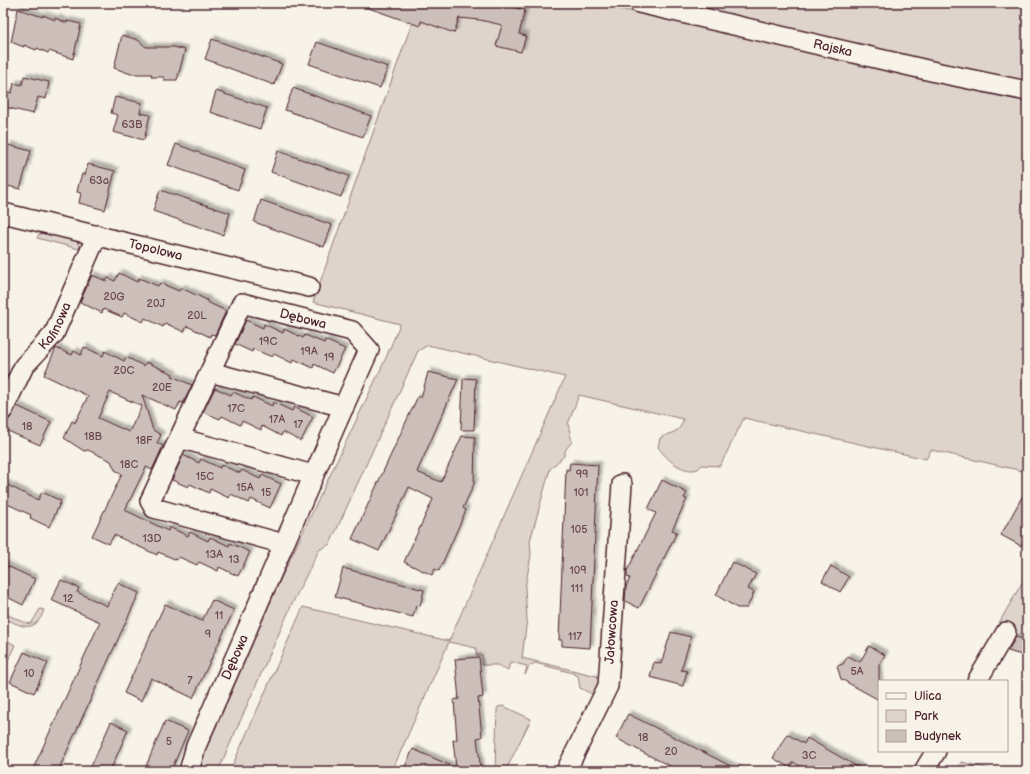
<svg xmlns="http://www.w3.org/2000/svg" width="1030" height="774" font-family="'Balsamiq Sans',sans-serif">
  <style>
    .green { fill: #ded4cc; stroke: #947a7c }
    .building { fill: #ccbfb9; stroke: #4a1f2b; fill-rule: evenodd; filter: url(#shadow) }
    .lines { fill: none; stroke-linecap: round; stroke-linejoin: round }
    .minor-casing { stroke: #4a1f2b; stroke-width: 22 }
    .minor { stroke: #f7f3e8; stroke-width: 19 }
    .labels { text-anchor: middle; dominant-baseline: central; stroke-width: 4; stroke-linejoin: round; paint-order: stroke }
    .number-label { font-size: 11px; fill: #6a474e }
    .street-label { font-size: 13px; fill: #4a1f2b; stroke: #f7f3e8 }
  </style>
  <defs>
    <filter id="shadow"><feDropShadow dx="3.5" dy="-3.5" stdDeviation="1" flood-color="#0004"/></filter>
  </defs>
  <rect width="100%" height="100%" fill="#f7f3e8"/>
  <filter id="ink" filterUnits="userSpaceOnUse"><feTurbulence type="fractalNoise" baseFrequency=".025" numOctaves="2"/><feDisplacementMap in="SourceGraphic" scale="8" xChannelSelector="R" yChannelSelector="G"/><feConvolveMatrix kernelMatrix="1 2 1 2 8 2 1 2 1" color-interpolation-filters="sRGB"/></filter>
  <g filter="url(#ink)">
    <g class="green">
      <path d="M419,3H594L651,16L675,18L1027,101V472L931,450L926,459L744,418L720,466L702,465L698,469C683,474 666,459 658,447L660,438C671,432 681,433 683,419L579,395L568,424L572,442L566,449L564,456L550,469L530,541L531,555L525,588L527,619L522,658L601,677L592,694L580,688L578,676L573,673L535,663L529,666L525,675L527,666L510,662L508,670L497,665H482V655H476V648L449,642L392,771H230L303,607L449,641L565,377L428,345L418,351L330,544L319,550L292,604L218,771H194L271,599L385,360L400,324L313,302Z"/>
      <path d="M681,3H1027V85Z"/>
      <path d="M45,233L72,235L80,246L79,249L37,238L39,234Z"/>
      <path d="M1027,574V638L1012,633L1014,629L999,623Z"/>
      <path d="M40,609L44,610C36,633 23,628 5,618L6,614L26,623L31,624Z"/>
      <path d="M3,638L15,645L3,671Z"/>
      <path d="M503,706L531,719L507,768L512,771H495L497,709L498,707Z"/>
      <path d="M961,762L999,771H956Z"/>
    </g>
    <g class="building">
      <path d="M360,3H496L525,10L519,34L526,36L521,52L496,46L502,25L480,20L459,18L454,33L421,21L420,26L360,5Z"/>
      <path d="M18,9L43,17V15L55,20V18L67,23V21L81,24L73,59L49,51L48,53L37,48L36,50L24,45V47L11,42Z"/>
      <path d="M122,35L138,40L146,47H174L185,50L177,80H164V77H151L152,74H131L114,68Z"/>
      <path d="M212,39L282,64L274,85L205,59Z"/>
      <path d="M317,42L388,67L380,88L309,64Z"/>
      <path d="M24,76L49,82L46,99L38,97L33,114L5,107L8,92L12,93L14,83L22,85Z"/>
      <path d="M293,88L371,116L363,137L285,110Z"/>
      <path d="M216,91L267,108L260,129L210,112Z"/>
      <path d="M115,97L142,103L140,113L150,115L144,140L113,132L118,115L111,113Z"/>
      <path d="M176,144L245,170L238,190L168,165Z"/>
      <path d="M8,145L31,151L20,189L3,185V166Z"/>
      <path d="M278,151L349,176L341,197L271,172Z"/>
      <path d="M88,164L115,171L105,210L79,203L81,193L77,192L79,183L82,174L85,175Z"/>
      <path d="M160,190L230,213L223,235L153,211Z"/>
      <path d="M261,200L332,225L324,247L254,222Z"/>
      <path d="M119,273L137,282L139,278L158,286L160,283L179,291L181,288L207,300V302L226,311L215,335L211,334L210,337L187,326L184,332L165,323L163,327L145,318L143,322L124,313L122,317L103,309L102,313L80,302L92,275L106,281L108,278L115,281Z"/>
      <path d="M246,320L263,328L264,324L283,333L284,329L303,338L305,335L324,343L325,340L345,349L333,373L314,364L313,368L294,359L292,363L274,354L272,357L253,349L252,352L235,344Z"/>
      <path d="M84,347L103,356L105,351L124,361L126,357L144,366L146,362L173,374L172,376L192,385L183,403L180,402L176,410L142,395L153,430L161,435L157,443L163,446L152,470L146,467L125,510L168,531L169,527L188,536L190,532L208,541L210,537L229,546L230,543L250,552L238,576L219,567L218,571L199,562L197,565L179,557L177,560L158,552L157,555L114,535L109,544L92,536L122,474L115,470L111,461L88,450L84,451L64,438L72,421L75,423L88,396L44,375L56,348L72,355L74,351L81,355ZM110,392L142,406L129,432L98,418Z"/>
      <path d="M428,372L458,379L417,472L441,482L462,436L475,437L474,484L463,508L466,510L439,571L435,569L432,575L404,562L433,499L409,487L379,551L352,539L418,396L421,398Z"/>
      <path d="M463,378L476,379L474,430H461Z"/>
      <path d="M215,388L231,395L233,392L251,400L253,397L272,406L273,402L292,411L294,407L313,417L301,441L283,432L281,436L262,426L261,430L242,421L240,425L222,416L220,419L203,412Z"/>
      <path d="M17,406L51,422L40,445L3,429Z"/>
      <path d="M183,455L199,463L201,459L220,468L221,465L240,473L242,470L260,479L262,475L281,484L270,508L251,499L249,503L231,494L229,498L210,489L209,493L190,484L188,487L172,480Z"/>
      <path d="M570,463L598,465L590,648L562,646V640H559L566,469L569,470Z"/>
      <path d="M662,480L687,493L684,498L687,499L672,530L677,532L639,608L625,601L626,587L630,578L627,577V571L656,513L648,509Z"/>
      <path d="M3,483L38,500L42,492L61,501L49,527L30,518L31,515L3,502Z"/>
      <path d="M1027,488V534L1021,546L1001,535Z"/>
      <path d="M732,562L756,574L748,589L754,592L747,608H737L716,595Z"/>
      <path d="M3,564L35,579L23,605L3,595Z"/>
      <path d="M831,566L849,577L840,592L822,581Z"/>
      <path d="M343,568L424,590L420,606L416,605L413,617L335,597Z"/>
      <path d="M61,580L79,588L77,592L107,606L118,583L139,593L58,771H32L100,622L51,600Z"/>
      <path d="M212,600L234,610L193,698L151,678L141,701L124,693L165,604L202,621Z"/>
      <path d="M671,632L691,637L681,670L687,671L683,686L650,677L654,662L661,664Z"/>
      <path d="M1016,637L1027,640L1025,656L1008,651Z"/>
      <path d="M869,646L885,655L879,665V700L841,679L837,666L843,664L848,656L860,662Z"/>
      <path d="M24,652L48,663L34,693L10,682Z"/>
      <path d="M479,657L483,697L478,698L482,737L477,738L481,771H403L413,749L456,768L453,740H457L454,700L459,699L455,659Z"/>
      <path d="M628,714L676,738L740,771H680L644,753L616,738Z"/>
      <path d="M165,721L188,731L171,771H144Z"/>
      <path d="M111,722L128,730L110,771H89Z"/>
      <path d="M787,734L804,744L807,738L865,771H809L793,762L790,768L773,758Z"/>
    </g>
    <g class="lines">
      <g class="minor-casing">
        <g id="minor">
          <path id="s1" d="M639,3L940,73L1027,91"/>
          <path id="s2" d="M3,213L309,287"/>
          <path d="M210,372L344,407"/>
          <path id="s3" d="M3,410L24,366L54,334L97,235"/>
          <path d="M179,438L313,475"/>
          <path d="M977,681L1006,632"/>
          <path id="s4" d="M189,771L196,746C255,614 310,481 369,350L352,331L242,303L150,501L154,508L284,544"/>
          <path id="s5" d="M566,771L608,686L622,484"/>
          <path d="M924,771L936,751"/>
        </g>
      </g>
      <use href="#minor" class="minor"/>
    </g>
  </g>
  <g class="labels">
    <g class="number-label">
      <text x="132" y="124">63B</text>
      <text x="99" y="180">63a</text>
      <text x="114" y="296">20G</text>
      <text x="156" y="303">20J</text>
      <text x="197" y="315">20L</text>
      <text x="268" y="341">19C</text>
      <text x="309" y="351">19A</text>
      <text x="329" y="357">19</text>
      <text x="124" y="370">20C</text>
      <text x="162" y="387">20E</text>
      <text x="236" y="408">17C</text>
      <text x="277" y="419">17A</text>
      <text x="298" y="424">17</text>
      <text x="27" y="426">18</text>
      <text x="93" y="436">18B</text>
      <text x="144" y="440">18F</text>
      <text x="129" y="464">18C</text>
      <text x="582" y="474">99</text>
      <text x="205" y="476">15C</text>
      <text x="245" y="487">15A</text>
      <text x="266" y="492">15</text>
      <text x="581" y="492">101</text>
      <text x="579" y="529">105</text>
      <text x="152" y="538">13D</text>
      <text x="214" y="554">13A</text>
      <text x="234" y="559">13</text>
      <text x="578" y="570">109</text>
      <text x="577" y="588">111</text>
      <text x="68" y="598">12</text>
      <text x="219" y="615">11</text>
      <text x="208" y="634">9</text>
      <text x="575" y="636">117</text>
      <text x="857" y="671">5A</text>
      <text x="29" y="673">10</text>
      <text x="190" y="680">7</text>
      <text x="643" y="737">18</text>
      <text x="169" y="741">5</text>
      <text x="671" y="751">20</text>
      <text x="809" y="755">3C</text>
    </g>
    <g class="street-label">
      <text stroke="none"><textPath href="#s1" startOffset="199">Rajska</textPath></text>
      <text stroke="none"><textPath href="#s2" startOffset="157">Topolowa</textPath></text>
      <text transform="translate(303 319) rotate(14)">Dębowa</text>
      <text stroke="none"><textPath href="#s3" startOffset="100">Kalinowa</textPath></text>
      <text stroke="none"><textPath href="#s5" startOffset="149">Jałowcowa</textPath></text>
      <text stroke="none"><textPath href="#s4" startOffset="123">Dębowa</textPath></text>
    </g>
  </g>
  <rect width="1030" height="774" fill="none" stroke="#f7f3e8" stroke-width="16"/>
  <rect x="8" y="8" width="1014" height="758" fill="none" stroke="#4a1f2b" stroke-width="1.5" filter="url(#ink)"/>
  <rect x="878" y="680" width="130" height="72" fill="#f7f3e8" stroke="#b29e9c"/>
  <rect x="886" y="693" width="20" height="6" fill="#f7f3e8" stroke="#b29e9c"/>
  <text x="914" y="700" font-size="12" fill="#4a1f2b">Ulica</text>
  <rect x="886" y="710" width="20" height="12" fill="#ded4cc" stroke="#b29e9c"/>
  <text x="914" y="720" font-size="12" fill="#4a1f2b">Park</text>
  <rect x="886" y="730" width="20" height="12" fill="#ccbfb9" stroke="#b29e9c"/>
  <text x="914" y="740" font-size="12" fill="#4a1f2b">Budynek</text>
</svg>
